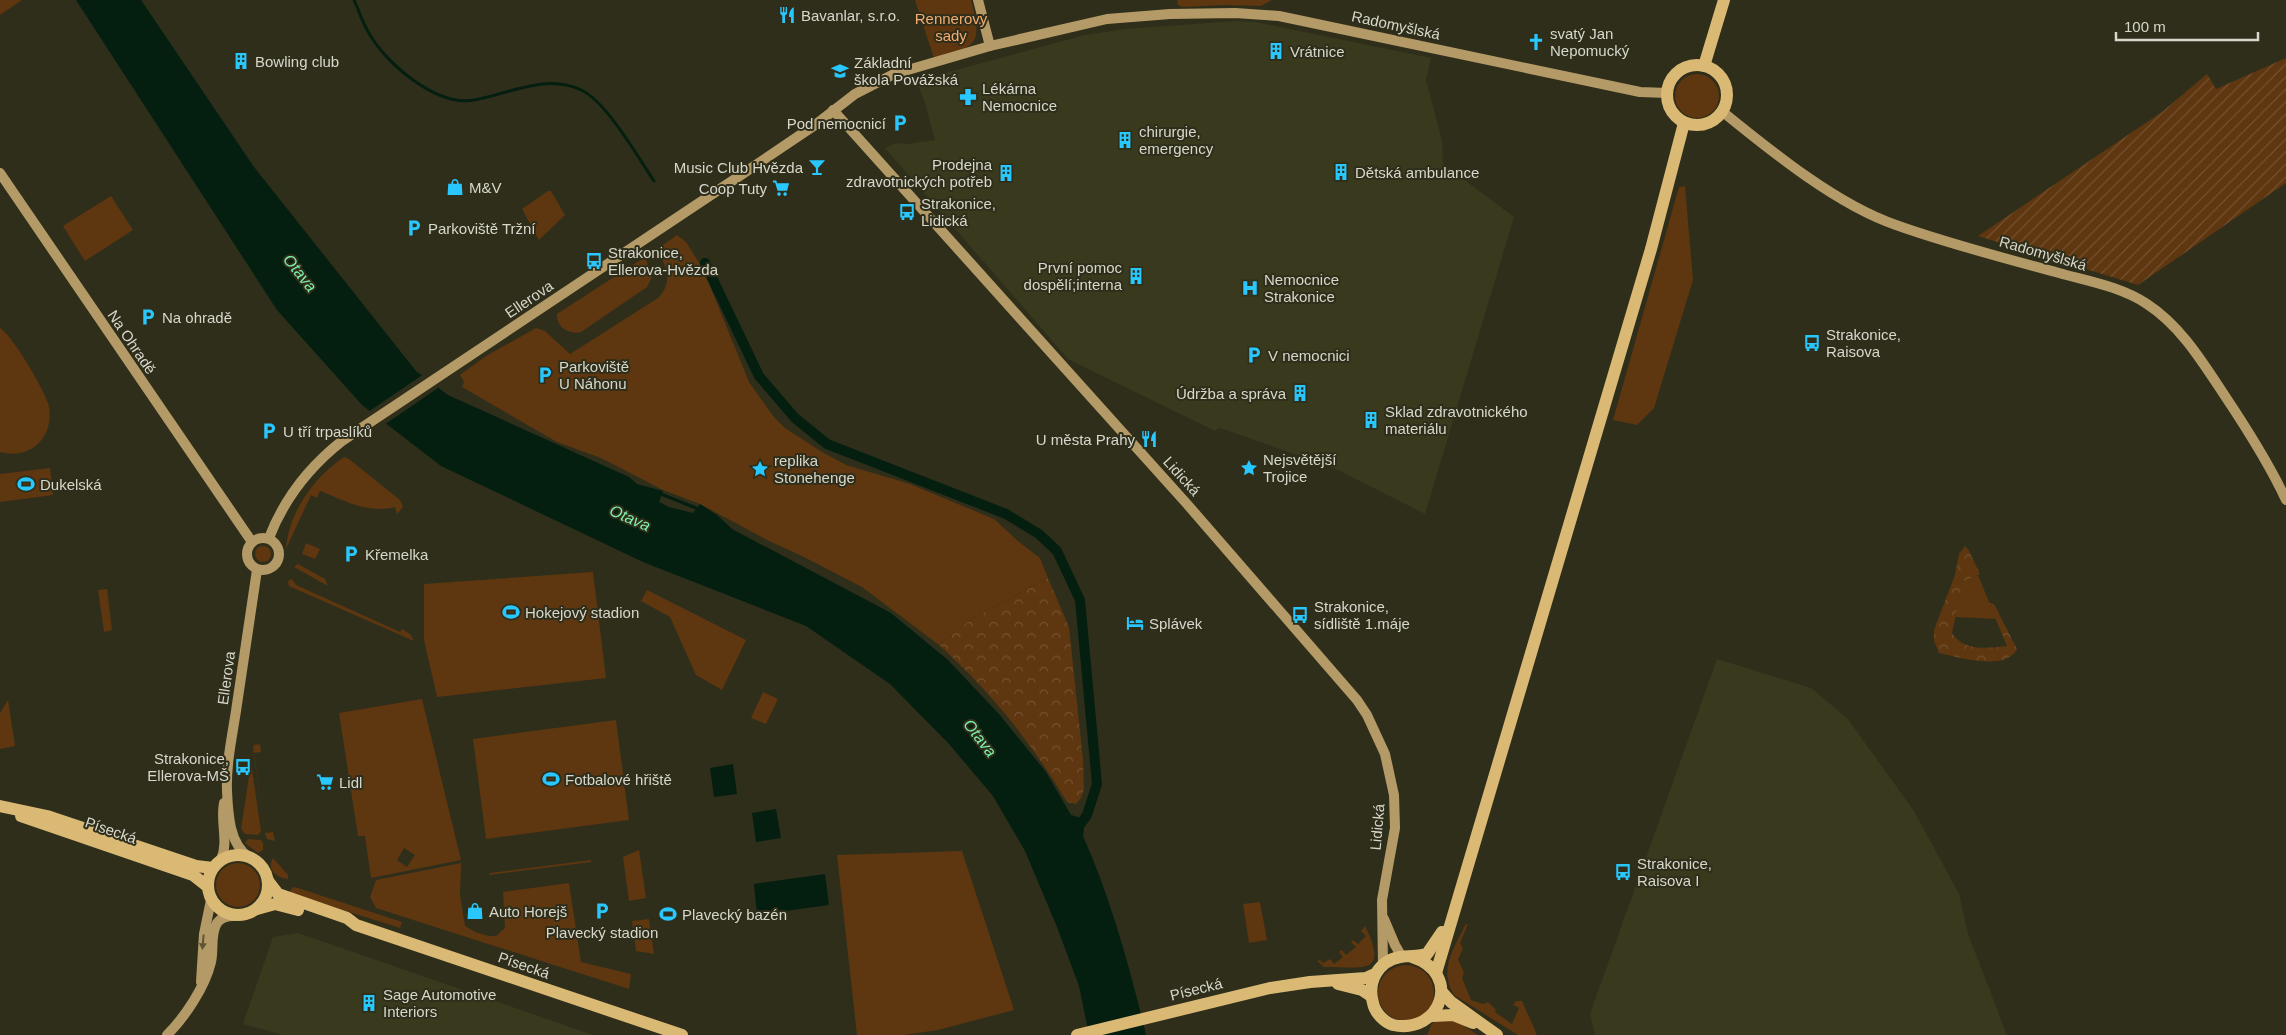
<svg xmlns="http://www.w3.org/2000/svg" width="2286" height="1035" font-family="Helvetica,sans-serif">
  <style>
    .built { fill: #39391e }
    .green { fill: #5e360f; fill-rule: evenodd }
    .forest { fill: url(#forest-crowns) }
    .garden { fill: url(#garden-furrows) }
    .water { fill: #041f10 }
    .pier { fill: #2f2e1b }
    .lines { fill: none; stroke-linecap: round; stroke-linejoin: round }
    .stream { stroke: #041f10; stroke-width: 3 }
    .canal { stroke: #041f10; stroke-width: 10 }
    .secondary { stroke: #b49a67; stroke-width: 10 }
    .primary { stroke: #dab975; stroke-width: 12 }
    .oneway { fill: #5e5436 }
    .labels { text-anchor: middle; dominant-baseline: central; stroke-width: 4; stroke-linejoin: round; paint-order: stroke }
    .poi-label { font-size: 15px; fill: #d7d7cb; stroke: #2f2e1b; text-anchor: start }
    .park-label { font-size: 15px; fill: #f3ac71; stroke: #2f2e1b }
    .street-label { font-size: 15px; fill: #d7d7cb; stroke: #2f2e1b }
    .water-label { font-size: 16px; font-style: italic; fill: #7eefac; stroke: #2f2e1b }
  </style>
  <defs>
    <pattern id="forest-crowns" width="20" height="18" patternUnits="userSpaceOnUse" patternTransform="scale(1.25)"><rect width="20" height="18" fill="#5e360f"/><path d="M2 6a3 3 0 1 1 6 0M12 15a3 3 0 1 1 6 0" fill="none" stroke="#745231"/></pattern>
    <pattern id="garden-furrows" width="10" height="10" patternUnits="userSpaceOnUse" patternTransform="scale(1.25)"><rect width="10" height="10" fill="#5e360f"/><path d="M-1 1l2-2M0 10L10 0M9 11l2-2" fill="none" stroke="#745231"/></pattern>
  </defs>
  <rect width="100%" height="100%" fill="#2f2e1b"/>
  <g class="built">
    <path d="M1236,21L1255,22L1431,58L1426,80L1442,141L1443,164L1514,217L1425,514L1332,467L1220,428L1215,431L1068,359L885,148L896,143L907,144L935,140L925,103L916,81L1085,35L1125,29Z"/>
    <path d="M1717,659L1811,688L1847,718L1914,811L1959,894L1968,934L2007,1035H1595L1590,1014Z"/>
    <path d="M298,933L593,1035H283L243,1024L273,937Z"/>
  </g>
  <g class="green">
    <path d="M0,0H22L0,15Z"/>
    <path d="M915,0H971C983,46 977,46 934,58Z"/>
    <path d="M1177,0H1272L1261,6L1225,5L1182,7L1178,5Z"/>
    <circle cx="1697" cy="96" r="22"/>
    <path d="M1685,186L1693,280L1654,408L1637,425L1613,420L1679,187Z"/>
    <path d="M548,191H551L565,215L539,240L522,209Z"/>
    <path d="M111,196L133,230L85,261L63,226Z"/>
    <path d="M677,235L686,242L703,269L749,382L773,416L785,428L822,452L846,465L910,484L994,519L1019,542L1040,558L1048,578L973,618L939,645L862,587L802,556L769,541L700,504L663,490L601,458L557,442L462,387L464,382L460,375L486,356L536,328L545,331L570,354L658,298C674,282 666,266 657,249Z"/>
    <path d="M645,257L652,277L647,287L581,332C569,335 556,327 557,314Z"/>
    <path d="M0,328C12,335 46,392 49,407C54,438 30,460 0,452Z"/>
    <path d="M344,457L349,459L400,500L403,507L397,514L395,507C367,514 346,501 320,491L317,498L311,495L286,549C289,512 313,478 344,457Z"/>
    <path d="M50,468L53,495L0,502V474Z"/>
    <path d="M306,543L320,549L315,559L302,554Z"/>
    <circle cx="263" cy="554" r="8"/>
    <path d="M298,564L325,579L328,586L294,567Z"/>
    <path d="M593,572L606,678L437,697L424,640V584Z"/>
    <path d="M1978,575L1996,619L1955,617L1963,582Z"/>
    <path d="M292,579L296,585L400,632L402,629L411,635L414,641L289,586L288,581Z"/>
    <path d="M107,589L112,630L104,632L98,590Z"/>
    <path d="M647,590L746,640L722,690L696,675L670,617L641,601Z"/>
    <path d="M763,692L778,699L766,724L751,718Z"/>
    <path d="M422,699L461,860L371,878L365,836H358L339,713ZM404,848L415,855L407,867L397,860Z"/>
    <path d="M8,700L15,746L0,749V713Z"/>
    <path d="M616,720L629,820L486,839L473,739Z"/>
    <path d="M260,744L261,752L254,753L265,833L273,832L275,841L267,839L265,834L253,748L254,745Z"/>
    <path d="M251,763L261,831L258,835L245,834L241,829Z"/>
    <path d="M248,839L261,840L263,843V850L258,853L245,843Z"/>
    <path d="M639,850L646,898L629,901L623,857Z"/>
    <path d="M962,851L1014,1010L938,1030L904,1035H857L837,855Z"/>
    <path d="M273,858L288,875V879C277,878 266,870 273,858Z"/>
    <path d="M591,860V862L489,875L490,873Z"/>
    <path d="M461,863L460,895L465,926L475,932L489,936H496L505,928L503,892L569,883L581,962L631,974L629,989L376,908L370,897L376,880Z"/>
    <circle cx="238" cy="885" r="22"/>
    <path d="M295,887L402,922L400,928L289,893L292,888Z"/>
    <path d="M1260,902L1267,940L1249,943L1243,904Z"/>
    <path d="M649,919L654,954L636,951L632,921Z"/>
    <path d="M1468,924L1460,943L1463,949L1458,959L1464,973L1462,978L1471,1000L1483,1004L1488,1002L1496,1010L1495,1012L1512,1024L1519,1008L1513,1005L1516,1001H1522L1537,1035H1518L1454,995C1438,968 1454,950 1465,925Z"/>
    <path d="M1365,926C1390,976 1362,967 1324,967L1317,961L1320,960L1323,963L1330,959L1334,964L1343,957L1339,952L1342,950L1346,955L1356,947L1351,942L1353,940L1358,944L1366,936L1361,931Z"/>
    <circle cx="1406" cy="993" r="28"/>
    <path d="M1444,1019L1461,1024L1478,1035H1427L1432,1023Z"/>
  </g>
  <g class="forest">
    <path d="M1965,546L1969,551L1980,574L1963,582L1952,633C1964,652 1988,648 2007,646L1989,603L1994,604L2017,649C2006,672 1958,657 1939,653L1934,641V630L1955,575L1959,554Z"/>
    <path d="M1048,578L1069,627L1083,760L1084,789L1081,798L1076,804L1067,802C1030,741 992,693 939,645L973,618Z"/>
  </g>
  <path class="garden" d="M2286,58V183L2138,285L1978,236L2162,112L2207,74L2216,89Z"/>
  <g class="water">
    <path d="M76,0H141L254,167L416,371L448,395L629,477L637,484L663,491L659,502L669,507L693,513L700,504L717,515L732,529L891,613L948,660L999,714L1046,772L1071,815L1078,817L1084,830L1083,836C1111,899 1130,968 1146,1035H1089L1079,986L1057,927L1025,851L993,796L949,744L890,684L806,626L643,562L441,466L362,405L277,310Z"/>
    <path d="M733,764L737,794L714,797L710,768Z"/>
    <path d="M776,809L781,838L756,842L752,813Z"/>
    <path d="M825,874L829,905L757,915L754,884Z"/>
  </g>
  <path class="pier" d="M424,374L441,386L384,425L368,412Z"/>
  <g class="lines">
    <g class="stream">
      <path d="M354,0C359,11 363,24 370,35C387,64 437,107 474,100C509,94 546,73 581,90C606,101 638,157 654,181"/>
      <path d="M661,494L696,508"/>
    </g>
    <path class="canal" d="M705,263L759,376L795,418L827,444L1006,514L1039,534L1057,551L1080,600L1097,784L1087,815L1074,833"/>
    <g class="secondary">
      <path d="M978,0L990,46"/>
      <path d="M833,110L1187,504L1357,700L1367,715L1385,754L1394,795L1395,828L1382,900L1383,965"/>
      <path d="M1723,112C1771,151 1837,205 1896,225C1949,244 2004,258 2059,273C2088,281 2122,287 2147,304C2181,326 2203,363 2225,396C2247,429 2269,463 2286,500"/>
      <path d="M0,173L252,542"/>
      <path d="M269,538C284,499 309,467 342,441L741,175L815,125L855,94L894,74L990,46L1107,19L1170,14L1235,13L1279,16L1640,92L1667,93"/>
      <circle cx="263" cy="554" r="16"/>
      <path d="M249,857C229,844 228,813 227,791C226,764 232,737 236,711C243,664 250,617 257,570"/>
      <path d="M221,860C229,841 220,822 224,803"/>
      <path d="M1384,919L1395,945L1402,957"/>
      <path d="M201,982L204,934L211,900"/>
      <path d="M167,1035C185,1017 205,987 211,962C214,950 210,934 217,923C221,917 227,916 234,916"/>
    </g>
    <g class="primary">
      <circle cx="1697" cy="95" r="30"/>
      <path d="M1704,66L1724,0"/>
      <path d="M0,806L47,816L196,866L213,868"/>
      <path d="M21,816L193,875L207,886"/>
      <circle cx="238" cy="885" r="30"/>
      <path d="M268,881L278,894L347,918L356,925L682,1035"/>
      <path d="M257,909L275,904L298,910"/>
      <path d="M1412,957C1463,973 1441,1035 1393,1025C1384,1022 1375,1013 1373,1003C1367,982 1378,961 1400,957C1410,955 1418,957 1427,954L1442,932"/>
      <path d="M1436,973L1651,249L1684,123"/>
      <path d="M1338,984L1362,990L1371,996"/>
      <path d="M1442,992L1451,1002L1497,1035"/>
      <path d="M1433,1016L1453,1015L1473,1023"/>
      <path d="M1077,1035L1270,988L1310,982L1366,978L1375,974"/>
    </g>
  </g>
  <defs><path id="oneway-solid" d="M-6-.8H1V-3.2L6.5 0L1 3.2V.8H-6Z" transform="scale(1.25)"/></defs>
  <use class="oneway" href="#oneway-solid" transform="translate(203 942) rotate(95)"/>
  <defs>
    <g id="restaurant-bare" transform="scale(1.35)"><path d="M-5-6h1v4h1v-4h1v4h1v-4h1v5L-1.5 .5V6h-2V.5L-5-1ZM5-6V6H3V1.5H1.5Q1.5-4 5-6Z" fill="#28c8ff" stroke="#2f2e1b" stroke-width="2.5" paint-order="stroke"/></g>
    <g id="church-bare" transform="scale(1.35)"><path d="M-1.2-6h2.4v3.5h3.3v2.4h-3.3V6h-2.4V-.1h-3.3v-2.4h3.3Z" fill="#28c8ff" stroke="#2f2e1b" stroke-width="2.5" paint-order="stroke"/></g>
    <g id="building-bare" transform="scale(1.35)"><path d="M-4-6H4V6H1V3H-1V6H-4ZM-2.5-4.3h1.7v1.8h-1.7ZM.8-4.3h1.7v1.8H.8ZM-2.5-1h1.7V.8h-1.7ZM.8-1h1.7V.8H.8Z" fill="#28c8ff" stroke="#2f2e1b" stroke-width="2.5" paint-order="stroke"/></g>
    <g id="school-bare" transform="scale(1.35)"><path d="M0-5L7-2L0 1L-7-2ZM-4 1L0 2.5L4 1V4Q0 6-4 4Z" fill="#28c8ff" stroke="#2f2e1b" stroke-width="2.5" paint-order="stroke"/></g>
    <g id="pharmacy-bare" transform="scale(1.35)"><path d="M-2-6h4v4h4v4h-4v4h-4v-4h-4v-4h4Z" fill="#28c8ff" stroke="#2f2e1b" stroke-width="2.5" paint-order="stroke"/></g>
    <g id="parking-bare" transform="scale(1.35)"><path d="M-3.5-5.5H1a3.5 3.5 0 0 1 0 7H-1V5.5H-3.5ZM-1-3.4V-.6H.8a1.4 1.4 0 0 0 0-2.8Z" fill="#28c8ff" stroke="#2f2e1b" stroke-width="2.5" paint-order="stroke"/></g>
    <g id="bar-bare" transform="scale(1.35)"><path d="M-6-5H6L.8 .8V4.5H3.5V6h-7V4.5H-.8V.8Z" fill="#28c8ff" stroke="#2f2e1b" stroke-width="2.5" paint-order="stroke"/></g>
    <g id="shop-bare" transform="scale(1.35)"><path d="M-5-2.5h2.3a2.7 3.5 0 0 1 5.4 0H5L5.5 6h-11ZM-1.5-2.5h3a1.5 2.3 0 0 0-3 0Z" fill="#28c8ff" stroke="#2f2e1b" stroke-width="2.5" paint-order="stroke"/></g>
    <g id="supermarket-bare" transform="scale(1.35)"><path d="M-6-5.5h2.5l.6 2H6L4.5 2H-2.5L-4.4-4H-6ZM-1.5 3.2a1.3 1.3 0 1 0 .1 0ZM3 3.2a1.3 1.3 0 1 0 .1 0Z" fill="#28c8ff" stroke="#2f2e1b" stroke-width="2.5" paint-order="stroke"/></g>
    <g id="bus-bare" transform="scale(1.35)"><path d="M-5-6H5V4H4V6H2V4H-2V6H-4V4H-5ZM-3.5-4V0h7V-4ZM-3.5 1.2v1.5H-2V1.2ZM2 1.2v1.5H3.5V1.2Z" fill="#28c8ff" stroke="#2f2e1b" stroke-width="2.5" paint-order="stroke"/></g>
    <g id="hospital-bare" transform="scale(1.35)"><path d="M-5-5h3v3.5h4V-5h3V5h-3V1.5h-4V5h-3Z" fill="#28c8ff" stroke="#2f2e1b" stroke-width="2.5" paint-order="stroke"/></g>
    <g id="sight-bare" transform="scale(1.35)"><path d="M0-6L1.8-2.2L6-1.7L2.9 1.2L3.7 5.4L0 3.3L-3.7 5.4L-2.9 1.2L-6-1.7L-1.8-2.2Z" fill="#28c8ff" stroke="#2f2e1b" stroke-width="2.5" paint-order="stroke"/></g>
    <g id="stadium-bare" transform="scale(1.35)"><path d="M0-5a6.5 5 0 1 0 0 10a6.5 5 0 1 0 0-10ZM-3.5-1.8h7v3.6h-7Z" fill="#28c8ff" stroke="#2f2e1b" stroke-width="2.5" paint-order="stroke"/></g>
    <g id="hotel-bare" transform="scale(1.35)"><path d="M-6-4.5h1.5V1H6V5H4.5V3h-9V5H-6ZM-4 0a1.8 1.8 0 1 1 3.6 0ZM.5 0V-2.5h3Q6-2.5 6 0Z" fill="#28c8ff" stroke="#2f2e1b" stroke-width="2.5" paint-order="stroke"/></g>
  </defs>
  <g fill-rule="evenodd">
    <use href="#restaurant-bare" x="787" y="15"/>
    <use href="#church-bare" x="1536" y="42"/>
    <use href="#building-bare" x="1276" y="51"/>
    <use href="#building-bare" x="241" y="61"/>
    <use href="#school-bare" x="840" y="71"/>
    <use href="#pharmacy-bare" x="968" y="97"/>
    <use href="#parking-bare" x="900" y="123"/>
    <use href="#building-bare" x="1125" y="140"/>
    <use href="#bar-bare" x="817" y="167"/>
    <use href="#building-bare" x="1341" y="172"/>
    <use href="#building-bare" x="1006" y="173"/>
    <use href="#shop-bare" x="455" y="187"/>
    <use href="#supermarket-bare" x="781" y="188"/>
    <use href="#bus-bare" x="907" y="212"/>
    <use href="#parking-bare" x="414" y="228"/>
    <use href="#bus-bare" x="594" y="261"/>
    <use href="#building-bare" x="1136" y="276"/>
    <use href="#hospital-bare" x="1250" y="288"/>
    <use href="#parking-bare" x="148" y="317"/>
    <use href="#bus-bare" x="1812" y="343"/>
    <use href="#parking-bare" x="1254" y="355"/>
    <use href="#parking-bare" x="545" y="375"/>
    <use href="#building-bare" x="1300" y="393"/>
    <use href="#building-bare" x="1371" y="420"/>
    <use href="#parking-bare" x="269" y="431"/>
    <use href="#restaurant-bare" x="1149" y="439"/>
    <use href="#sight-bare" x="1249" y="468"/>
    <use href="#sight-bare" x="760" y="469"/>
    <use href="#stadium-bare" x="26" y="484"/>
    <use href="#parking-bare" x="351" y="554"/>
    <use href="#stadium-bare" x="511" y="612"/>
    <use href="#bus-bare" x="1300" y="615"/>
    <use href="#hotel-bare" x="1135" y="623"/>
    <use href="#bus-bare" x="243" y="767"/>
    <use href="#stadium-bare" x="551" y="779"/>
    <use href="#supermarket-bare" x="325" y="782"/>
    <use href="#bus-bare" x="1623" y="872"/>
    <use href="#shop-bare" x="475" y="911"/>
    <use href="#parking-bare" x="602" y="911"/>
    <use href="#stadium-bare" x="668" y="914"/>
    <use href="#building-bare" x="369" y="1003"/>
  </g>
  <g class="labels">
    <g class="poi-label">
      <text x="801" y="15">Bavanlar, s.r.o.</text>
      <text x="1550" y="33">svatý Jan<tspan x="1550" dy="17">Nepomucký</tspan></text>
      <text x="1290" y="51">Vrátnice</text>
      <text x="255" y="61">Bowling club</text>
      <text x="854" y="62">Základní<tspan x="854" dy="17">škola Povážská</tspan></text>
      <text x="982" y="88">Lékárna<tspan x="982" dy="17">Nemocnice</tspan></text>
      <text x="886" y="123" text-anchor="end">Pod nemocnicí</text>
      <text x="1139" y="131">chirurgie,<tspan x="1139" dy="17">emergency</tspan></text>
      <text x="992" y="164" text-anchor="end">Prodejna<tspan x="992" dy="17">zdravotnických potřeb</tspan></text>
      <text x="803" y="167" text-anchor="end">Music Club Hvězda</text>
      <text x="1355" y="172">Dětská ambulance</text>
      <text x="469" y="187">M&amp;V</text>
      <text x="767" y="188" text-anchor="end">Coop Tuty</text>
      <text x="921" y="203">Strakonice,<tspan x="921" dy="17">Lidická</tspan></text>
      <text x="428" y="228">Parkoviště Tržní</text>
      <text x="608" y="252">Strakonice,<tspan x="608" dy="17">Ellerova-Hvězda</tspan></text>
      <text x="1122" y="267" text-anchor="end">První pomoc<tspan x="1122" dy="17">dospělí;interna</tspan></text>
      <text x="1264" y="279">Nemocnice<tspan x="1264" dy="17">Strakonice</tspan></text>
      <text x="162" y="317">Na ohradě</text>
      <text x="1826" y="334">Strakonice,<tspan x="1826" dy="17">Raisova</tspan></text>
      <text x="1268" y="355">V nemocnici</text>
      <text x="559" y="366">Parkoviště<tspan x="559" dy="17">U Náhonu</tspan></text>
      <text x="1286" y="393" text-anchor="end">Údržba a správa</text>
      <text x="1385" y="411">Sklad zdravotnického<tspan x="1385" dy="17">materiálu</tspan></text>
      <text x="283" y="431">U tří trpaslíků</text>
      <text x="1135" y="439" text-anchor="end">U města Prahy</text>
      <text x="1263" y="459">Nejsvětější<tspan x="1263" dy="17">Trojice</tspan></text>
      <text x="774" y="460">replika<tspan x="774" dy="17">Stonehenge</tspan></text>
      <text x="40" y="484">Dukelská</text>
      <text x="365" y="554">Křemelka</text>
      <text x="1314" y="606">Strakonice,<tspan x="1314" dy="17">sídliště 1.máje</tspan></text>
      <text x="525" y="612">Hokejový stadion</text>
      <text x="1149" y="623">Splávek</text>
      <text x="229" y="758" text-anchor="end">Strakonice,<tspan x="229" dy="17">Ellerova-MŠ</tspan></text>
      <text x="565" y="779">Fotbalové hřiště</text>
      <text x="339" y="782">Lidl</text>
      <text x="1637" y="863">Strakonice,<tspan x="1637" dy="17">Raisova I</tspan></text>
      <text x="489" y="911">Auto Horejš</text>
      <text x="682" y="914">Plavecký bazén</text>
      <text x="602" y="932" text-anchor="middle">Plavecký stadion</text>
      <text x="383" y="994">Sage Automotive<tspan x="383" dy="17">Interiors</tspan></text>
    </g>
    <g class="park-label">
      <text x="951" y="18">Rennerovy<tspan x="951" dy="17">sady</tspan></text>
    </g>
    <g class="street-label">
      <text transform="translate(1396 25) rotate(12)">Radomyšlská</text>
      <text transform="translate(2043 253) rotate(16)">Radomyšlská</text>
      <text transform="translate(529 299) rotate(-34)">Ellerova</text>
      <text transform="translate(132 342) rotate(56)">Na Ohradě</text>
      <text transform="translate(1182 476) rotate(48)">Lidická</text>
      <text transform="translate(226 678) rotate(-82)">Ellerova</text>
      <text transform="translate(1377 827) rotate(-85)">Lidická</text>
      <text transform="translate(111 830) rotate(19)">Písecká</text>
      <text transform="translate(524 965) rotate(19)">Písecká</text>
      <text transform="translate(1196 989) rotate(-14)">Písecká</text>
    </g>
    <g class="water-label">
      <text transform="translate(300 273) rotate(51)">Otava</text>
      <text transform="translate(630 518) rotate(24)">Otava</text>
      <text transform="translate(980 738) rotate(52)">Otava</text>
    </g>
  </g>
  <path d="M2116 32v8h142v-8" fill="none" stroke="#d7d7cb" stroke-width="2.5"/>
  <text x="2124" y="32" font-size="15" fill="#d7d7cb" stroke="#2f2e1b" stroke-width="4" paint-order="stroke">100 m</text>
</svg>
